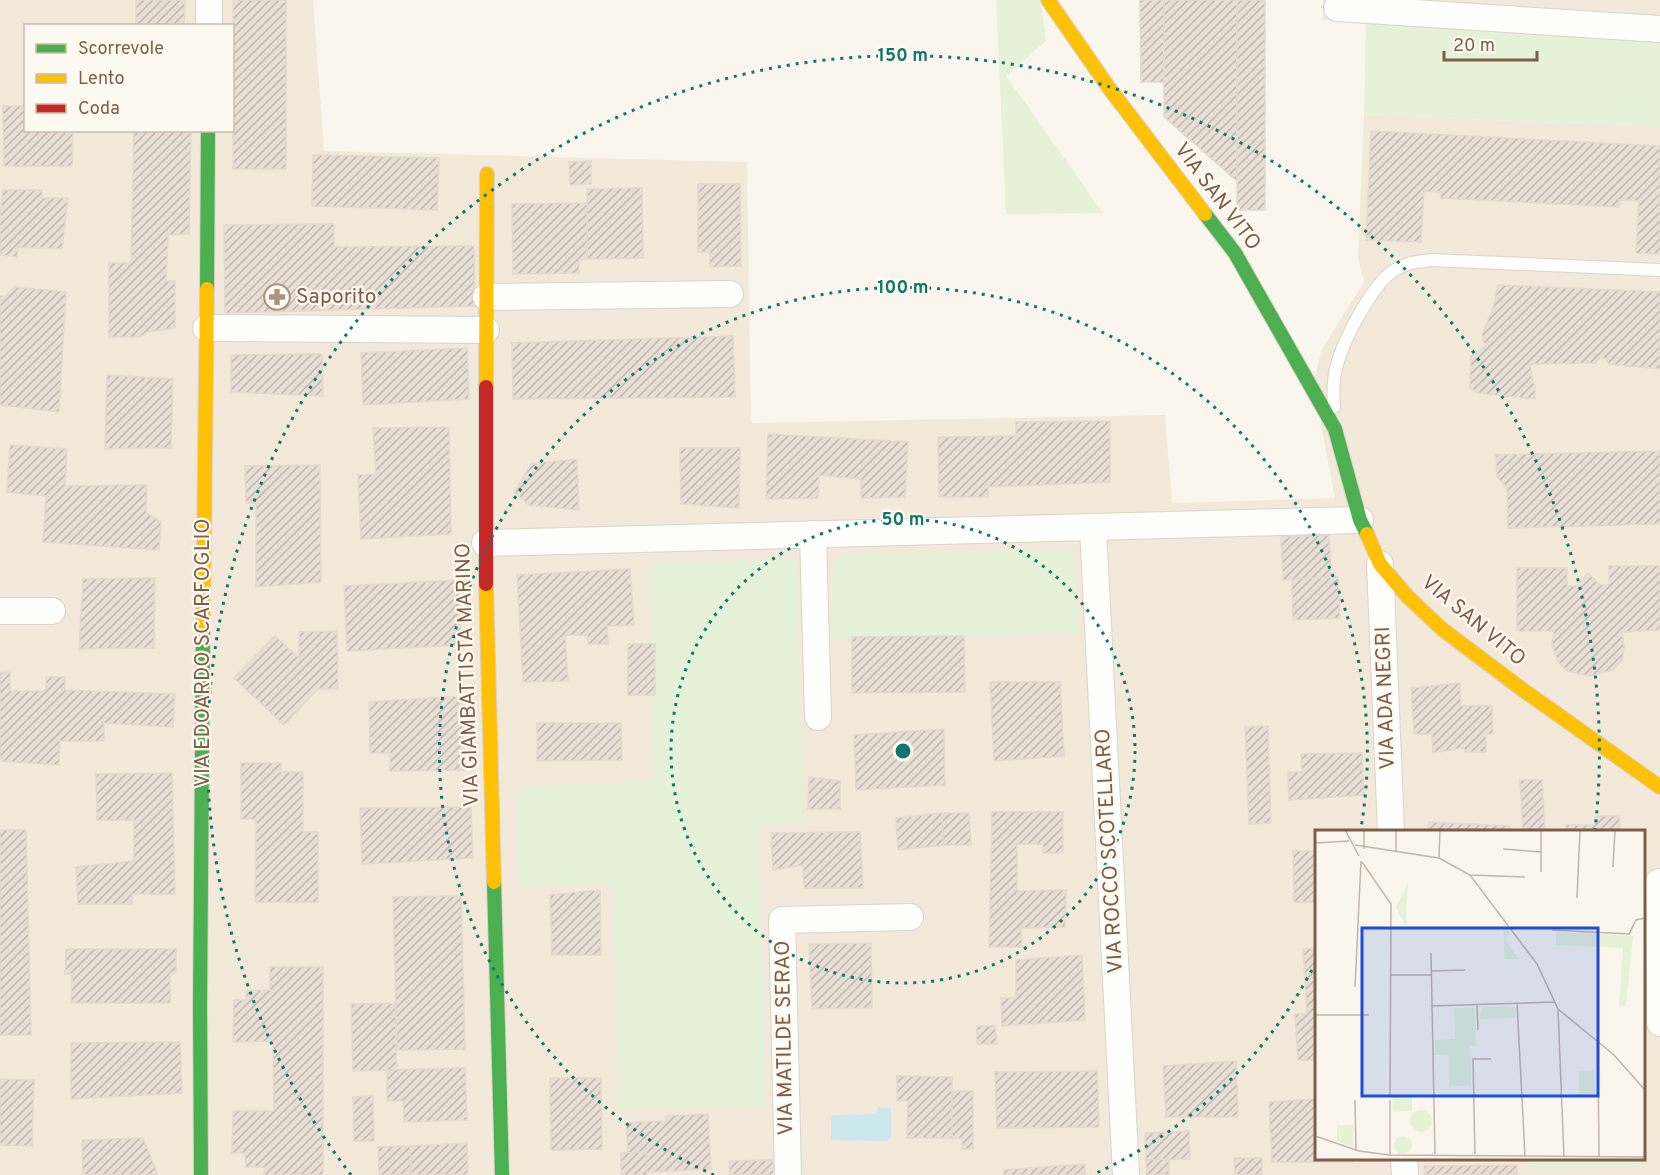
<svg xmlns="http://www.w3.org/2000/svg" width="1660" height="1175" font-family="Overpass,sans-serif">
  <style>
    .residential { fill: #f3e9db; fill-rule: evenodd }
    .green { fill: #e5f2d7 }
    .water { fill: #cde8ed }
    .building { fill: url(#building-hatch); stroke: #e4d9cf; stroke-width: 1.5 }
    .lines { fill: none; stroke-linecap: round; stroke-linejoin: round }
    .lane-casing { stroke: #d9d3cc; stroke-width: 14 }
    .street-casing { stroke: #d9d3cc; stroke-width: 28 }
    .fast-casing { stroke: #dad2c9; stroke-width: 16 }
    .slow-casing { stroke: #dad2c9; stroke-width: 16 }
    .jam-casing { stroke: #dad2c9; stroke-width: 16 }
    .lane { stroke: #fefefc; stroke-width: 12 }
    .street { stroke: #fefefc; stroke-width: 26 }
    .fast { stroke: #4caf50; stroke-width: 14 }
    .slow { stroke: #ffc107; stroke-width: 14 }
    .jam { stroke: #c62828; stroke-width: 14 }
    .ring { fill: none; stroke: #0f766e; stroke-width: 3; stroke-dasharray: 3 6 }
    .labels { text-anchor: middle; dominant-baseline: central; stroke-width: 4.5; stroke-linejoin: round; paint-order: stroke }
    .street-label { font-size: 21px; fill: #7d5e48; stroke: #fffaf1 }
    .poi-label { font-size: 21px; fill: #7d5e48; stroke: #fffaf1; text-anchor: start }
    .inset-road { fill: none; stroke: #c4b4a7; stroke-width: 1.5 }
    .view { fill: #1d4ed8; fill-opacity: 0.15; stroke: #1d4ed8; stroke-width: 3 }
    .inset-edge { fill: none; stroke: #7d5e48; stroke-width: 3 }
    .centre { fill: #0f766e; stroke: #fffaf1; stroke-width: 3 }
    .ring-label { font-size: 18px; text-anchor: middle; font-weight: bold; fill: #0f766e; stroke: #fffaf1; stroke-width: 4.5; stroke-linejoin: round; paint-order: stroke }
  </style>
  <defs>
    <pattern id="building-hatch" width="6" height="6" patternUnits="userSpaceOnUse" patternTransform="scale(1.5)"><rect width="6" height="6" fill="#e7ded5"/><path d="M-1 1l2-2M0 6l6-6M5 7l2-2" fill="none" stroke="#c0b7af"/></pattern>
  </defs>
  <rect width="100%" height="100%" fill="#faf6ee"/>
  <g class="residential">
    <path d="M0,0H313L324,151L747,162L751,423L1165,415L1172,503L1335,498L1317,404L1315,379L1321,351L1364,282L1358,259L1364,115L1660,127V1175H0ZM26,26H232V130H26ZM1316,832H1644V1158H1316Z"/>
    <path d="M1323,0H1660V40L1323,20Z"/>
  </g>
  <g class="green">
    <path d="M996,0H1041L1046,41L1006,76L1103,213L1006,214Z"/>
    <path d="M1366,22L1660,40V127L1364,115Z"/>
    <path d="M1074,550L1078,633L832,639L831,567L843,553Z"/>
    <path d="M797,559L802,824L759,826L766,1106L618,1109L613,884L519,887L517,785L655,782L649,562Z"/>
    <path d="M1530,1159H1638V1167L1531,1170Z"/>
  </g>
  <path class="water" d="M878,1107L891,1108V1138L887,1141L831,1140V1119L833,1115L875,1114Z"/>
  <g class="building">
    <path d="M136,0H185L184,26H136Z"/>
    <rect x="233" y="0" width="53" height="169"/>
    <path d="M1140,0H1164V82H1141Z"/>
    <path d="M1164,0H1237V181L1164,117Z"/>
    <rect x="1237" y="0" width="28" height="210"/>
    <path d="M3,106H26V130H73L72,166H4Z"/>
    <path d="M134,130H187L191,132L189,234L168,235L166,281H175V328L147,332L140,337H109V263H131Z"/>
    <path d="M1371,131L1660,146V254L1636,253L1639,201L1619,200V207L1441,198V192L1424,191L1421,242L1366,240Z"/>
    <path d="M313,155L439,158L437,210L312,206Z"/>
    <path d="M591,161V184L570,185L569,162Z"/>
    <path d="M698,184H740L741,266L710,267V252H698Z"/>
    <path d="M642,188L643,258L587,259V189Z"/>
    <path d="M3,190H42V198H68L62,249L18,247L17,257L0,255V218Z"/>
    <path d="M587,203V259H579V273L513,274L512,204Z"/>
    <path d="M334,224V247L474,246L475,306L225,313L224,225Z"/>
    <path d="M1498,285L1660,292V369L1609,364L1607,359L1600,357L1596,363L1530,364L1533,382L1535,385V399L1477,393L1470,388L1471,356L1485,346L1482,335L1494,305Z"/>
    <path d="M14,287L66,292L59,412L0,405V295L5,297Z"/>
    <path d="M733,336L735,397L513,399L512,343Z"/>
    <path d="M467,348L469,399L363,405L361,353Z"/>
    <path d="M322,354L323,396L231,392V355Z"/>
    <path d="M107,375L173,379L171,448L105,449Z"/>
    <path d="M1110,421V482L988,487V497H939L938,437L1016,436V422Z"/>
    <path d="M449,427L451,534L361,539L358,475L376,474L373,428Z"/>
    <path d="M768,434L908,442L905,497L861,498V479L819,475L818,498L766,499Z"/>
    <path d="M10,445L67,449L65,486L147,485L146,513L161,522L159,550L43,542L46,496L7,492Z"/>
    <path d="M680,448H740L739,508L681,504Z"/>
    <path d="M1660,451V524L1508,528L1507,488L1497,477L1496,455Z"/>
    <path d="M577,459L579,510L529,505L514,492L531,464Z"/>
    <path d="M320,465L321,582L256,587V503H246L245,466Z"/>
    <path d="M1329,535L1331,578L1283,580L1281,537Z"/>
    <path d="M1609,566H1660V630L1622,632L1624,647L1622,661L1613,670L1589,676L1568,671L1558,662L1552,645L1554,631H1517V568H1567V586H1576L1588,573L1600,585H1609Z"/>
    <path d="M630,569L634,625L607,626L608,644H588L587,635H565L568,681L523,682L517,575Z"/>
    <path d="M1338,577L1340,618L1293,620L1292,579Z"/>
    <path d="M155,578L154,648L79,649L83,579Z"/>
    <path d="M459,580L461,645L347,651L344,586Z"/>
    <path d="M337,631L338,689H318L284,725L234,678L275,636L299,658V632Z"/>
    <path d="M964,636L965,692L852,693V637Z"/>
    <rect x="628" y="644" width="27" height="51"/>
    <path d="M10,672V691H46V677H65V690L175,694L173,727L104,723V741H60L59,765L0,761V673Z"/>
    <path d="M990,682H1060L1064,756L994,761Z"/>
    <path d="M1460,683L1461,706H1492L1493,734H1486V752H1465L1464,748L1433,753L1432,734H1414L1411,688Z"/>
    <path d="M462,696L465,770L390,771V753H370L369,702Z"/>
    <path d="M537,723H621L622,760L537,761Z"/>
    <path d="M1268,726L1271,823L1249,824L1245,727Z"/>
    <path d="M944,729L945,785L856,790L854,735Z"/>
    <path d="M1362,753L1364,795L1289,800L1288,772H1302L1301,754Z"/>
    <path d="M241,763H281V772H303V832H318V902H255L256,819H241Z"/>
    <path d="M172,773L175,894H132V904H78L76,867L134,861V820H97L96,774Z"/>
    <path d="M809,777L840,781V809H808Z"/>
    <path d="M1520,780H1542L1545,832H1523Z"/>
    <path d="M471,807L473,858L362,864L360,808Z"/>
    <path d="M992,812H1063V853H1043V844H1017V891L1066,890L1065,927L1021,928L1022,947H989Z"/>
    <path d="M942,813H969L971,845H943Z"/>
    <path d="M942,813L943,845L898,850L896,818Z"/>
    <path d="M1595,816H1619L1620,832H1566V825H1595Z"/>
    <path d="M1429,822L1510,826V832H1428Z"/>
    <path d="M0,830H26L31,1035H0Z"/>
    <path d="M860,832L863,888H804L803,865L773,870L771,833Z"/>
    <path d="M1293,851H1316V902H1294Z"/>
    <path d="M600,890L601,955H552L550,895Z"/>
    <path d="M461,896L465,1049L397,1050L393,897Z"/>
    <path d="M871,943L872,1008L812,1009L809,944Z"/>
    <path d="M1316,948V1060H1298L1295,1014H1307L1303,949Z"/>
    <path d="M66,949H176V973H170V1003H71L72,974H65Z"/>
    <path d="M1082,955L1085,1020L1002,1026L1001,998H1016V960Z"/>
    <path d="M270,967H323V1175H264L265,1167H246L245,1153H232L233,1111H274L273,1041L233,1042L234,1000H246V991L270,990Z"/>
    <path d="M395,1003L397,1070L353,1071L351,1004Z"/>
    <path d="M977,1026H995L997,1044H977Z"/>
    <path d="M180,1042L182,1093L71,1099V1043Z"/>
    <path d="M1236,1061L1238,1117H1166L1163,1066Z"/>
    <path d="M465,1068L467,1120L404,1122L403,1101H387V1070Z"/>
    <path d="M1097,1071L1099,1127L997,1128L995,1072Z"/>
    <path d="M897,1076L952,1077V1138H907L908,1101H897Z"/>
    <path d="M550,1078H601L602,1149L551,1150Z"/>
    <path d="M0,1079L34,1080L32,1146L0,1145Z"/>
    <path d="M952,1091H973V1149H962V1138H952Z"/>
    <path d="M373,1096L374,1141H354L353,1097Z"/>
    <path d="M1316,1099V1158H1353V1162H1272L1269,1102Z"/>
    <path d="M708,1114L711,1169L646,1172V1152L628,1153L626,1123L666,1121V1116Z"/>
    <path d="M1189,1131L1190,1159L1146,1160L1145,1133Z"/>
    <path d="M143,1138L158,1175H83L82,1140Z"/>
    <path d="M467,1143L468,1175H411L410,1146Z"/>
    <path d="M410,1146L411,1175H379L378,1147Z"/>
    <path d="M646,1152L647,1175H621V1153Z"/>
    <path d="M1234,1158H1262V1175H1235Z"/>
    <path d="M1169,1159V1175H1147L1146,1160Z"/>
    <path d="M773,1160L774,1175H730L729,1161Z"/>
    <path d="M1085,1164V1175H1004V1170Z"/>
    <path d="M1517,1165V1175H1424V1166Z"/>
  </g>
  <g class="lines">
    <g class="lane-casing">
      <path id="lane" d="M1334,407C1333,394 1333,378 1337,365C1343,341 1372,285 1393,271C1407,262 1417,262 1432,260L1660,270"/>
    </g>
    <g class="street-casing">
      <g id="street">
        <path d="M1337,8L1660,29"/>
        <path d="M209,26V0"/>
        <path d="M486,297L730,294"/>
        <path d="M206,328L486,330"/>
        <path d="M1093,528L1126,1175"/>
        <path d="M813,534L818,717"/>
        <path d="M485,543L1360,520"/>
        <path d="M1380,564L1391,832"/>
        <path d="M0,611H52"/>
        <path d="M1659,882L1660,1023"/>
        <path d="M1404,1158L1405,1175"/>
        <path d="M788,1175L782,920L910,917"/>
      </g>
    </g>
    <g class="fast-casing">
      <g id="fast">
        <path d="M1205,214L1235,253L1335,429L1360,520L1367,534"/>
        <path d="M207,289L208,130"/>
        <path d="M494,882L502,1175"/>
        <path d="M201,1175L200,1007L203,629"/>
      </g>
    </g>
    <g class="slow-casing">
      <g id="slow">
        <path d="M1048,0L1109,88L1205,214"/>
        <path d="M486,387L487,174"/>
        <path d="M1367,534L1380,564L1408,597L1442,629L1523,690L1660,787"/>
        <path d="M486,584L494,882"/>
        <path d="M203,629L207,289"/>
      </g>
    </g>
    <g class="jam-casing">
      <path id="jam" d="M486,387V584"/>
    </g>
    <use href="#lane" class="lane"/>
    <use href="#street" class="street"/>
    <use href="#fast" class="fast"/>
    <use href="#slow" class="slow"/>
    <use href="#jam" class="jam"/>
  </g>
  <g class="ring">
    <circle cx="903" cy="751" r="232"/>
    <path d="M1316 962A464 464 0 0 1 1092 1175M714 1175A464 464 0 1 1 1361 828"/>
    <path d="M351 1175A696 696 0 1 1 1595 830"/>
  </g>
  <defs>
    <g id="pharmacy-ring" transform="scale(1.35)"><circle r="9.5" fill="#fffaf1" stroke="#a99382" stroke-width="1.5"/><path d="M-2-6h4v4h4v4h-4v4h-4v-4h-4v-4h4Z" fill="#a99382"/></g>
  </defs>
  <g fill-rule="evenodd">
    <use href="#pharmacy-ring" x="277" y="297"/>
  </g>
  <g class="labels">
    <g class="street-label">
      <text transform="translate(1217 197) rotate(53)">VIA SAN VITO</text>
      <text transform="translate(1473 621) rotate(40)">VIA SAN VITO</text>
      <text transform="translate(203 653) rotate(-90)">VIA EDOARDO SCARFOGLIO</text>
      <text transform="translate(468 675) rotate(-92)">VIA GIAMBATTISTA MARINO</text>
      <text transform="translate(1386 698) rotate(-92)">VIA ADA NEGRI</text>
      <text transform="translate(1110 851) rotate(-93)">VIA ROCCO SCOTELLARO</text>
      <text transform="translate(785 1038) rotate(-91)">VIA MATILDE SERAO</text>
    </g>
    <g class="poi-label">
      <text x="296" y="297">Saporito</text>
    </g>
  </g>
  <g transform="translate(1315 830)">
    <rect width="330" height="330" fill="#faf6ee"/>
    <path d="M93,53L91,83V97L81,77ZM188,93L195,104L190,109L203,129H190ZM241,102L318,106L311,176H304L308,118L241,115ZM167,177H199L200,188L165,189ZM139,178H160L161,216H155L156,256H134V225H120V210L140,209ZM264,241H279L280,264L264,265ZM77,267H97V281L78,282ZM95 291a11 11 0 1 1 22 0a11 11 0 1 1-22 0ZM22,295H38V317L22,311ZM79 315a9 9 0 1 1 18 0a9 9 0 1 1-18 0Z" fill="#e5f2d7"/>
    <path class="inset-road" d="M30,0L44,26M0,13L34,11M40,15L124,28L155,45L222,134L243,179L299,225L330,260M49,19V0M188,19L226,22M81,22V0M124,28L125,0M47,32L76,74L75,266M298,37L300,0M226,42V0M155,45L210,47M262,68L265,0M237,100L314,104L321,90L330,88M116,123L120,324M116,141L150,140M76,145H116M40,157L46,31M202,173L210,326M162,174L163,200M116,176L240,172M243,180L249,327M0,185H54M283,224L284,326M40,270L41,321M75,270V325M0,306L44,321L75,325L330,327M160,324L158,229H176"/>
    <path class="view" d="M47,98H283V266H47Z"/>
    <rect width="330" height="330" class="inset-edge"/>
  </g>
  <circle cx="903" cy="751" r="9" class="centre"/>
  <g class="ring-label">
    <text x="903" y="61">150 m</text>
    <text x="903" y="293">100 m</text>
    <text x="903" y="525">50 m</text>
  </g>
  <rect x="24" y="24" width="210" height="108" fill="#fffaf1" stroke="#cbbcad" stroke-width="1.5"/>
  <rect x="36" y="44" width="30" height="9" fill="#4caf50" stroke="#cbbcad" stroke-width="1.5"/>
  <text x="78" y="54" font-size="18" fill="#7d5e48">Scorrevole</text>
  <rect x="36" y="74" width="30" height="9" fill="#ffc107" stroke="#cbbcad" stroke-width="1.5"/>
  <text x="78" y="84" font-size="18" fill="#7d5e48">Lento</text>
  <rect x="36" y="104" width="30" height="9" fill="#c62828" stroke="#cbbcad" stroke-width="1.5"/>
  <text x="78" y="114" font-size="18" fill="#7d5e48">Coda</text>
  <path d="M1444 51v9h93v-9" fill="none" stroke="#7d5e48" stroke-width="3"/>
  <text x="1453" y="51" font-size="18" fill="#7d5e48" stroke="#fffaf1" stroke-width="4.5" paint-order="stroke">20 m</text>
</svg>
